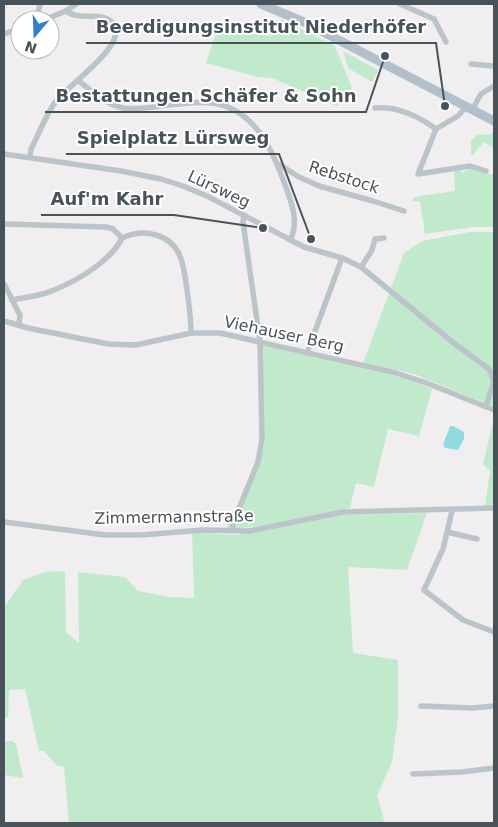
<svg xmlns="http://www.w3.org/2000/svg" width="498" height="827" font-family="'DejaVu Sans',sans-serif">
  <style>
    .green { fill: #c1eacd }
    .water { fill: #93d9e2 }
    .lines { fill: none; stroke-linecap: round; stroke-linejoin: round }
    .minor { stroke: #bbc4c9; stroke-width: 5.5 }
    .primary { stroke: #b1c0ca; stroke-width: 9 }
    .labels { text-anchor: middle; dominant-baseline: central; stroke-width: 4; stroke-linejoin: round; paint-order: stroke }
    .street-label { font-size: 16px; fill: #485359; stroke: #fff }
    .leader { fill: none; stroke: #485359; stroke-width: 2 }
    .callout-dot { fill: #485359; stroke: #fff; stroke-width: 2 }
    .callout-label { font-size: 18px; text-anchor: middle; font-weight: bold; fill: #485359; stroke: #fff; stroke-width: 4; stroke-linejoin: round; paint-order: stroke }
  </style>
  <rect width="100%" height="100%" fill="#f1eeef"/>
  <g class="green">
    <path d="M281,19L335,46L352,88L337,106L272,78L258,77L206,63L219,24H232L245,33L273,36Z"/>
    <path d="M343,51L378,70L372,82L348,68Z"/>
    <path d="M494,130V148L484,142L473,155L471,154V141L478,134L490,135Z"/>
    <path d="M470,168L494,175V227H473L425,234L420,201H412L414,197L455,191L454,170H460L462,173Z"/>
    <path d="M470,232H494V407L414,374L363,363L404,253L422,241Z"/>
    <path d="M261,345L412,380L432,389L419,436L388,429L374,487L356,483L350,508L266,525L226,530L264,447Z"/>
    <path d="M494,418V506H485L490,471L483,464Z"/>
    <path d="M427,513L407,570L348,567L353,653L398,660V718L392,762L377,796L385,823H69L64,767L56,765L44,751H39L25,689L9,690L8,718L4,717V607L23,580L44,572L65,571L66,632L79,643L78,572L125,577L138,591L169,597L194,598L192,532L235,535L335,515Z"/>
    <path d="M4,741H12L16,744L23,778L4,775Z"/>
  </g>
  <path class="water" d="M450,426H453L464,432V439L458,450L445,448L443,445Z"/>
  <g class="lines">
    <g class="minor">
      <path d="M400,4L434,19L446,42"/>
      <path d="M38,20V13L40,4"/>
      <path d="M44,20L66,11L76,4"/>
      <path d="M4,34L20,28"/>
      <path d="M471,64L494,66"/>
      <path d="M78,80C91,91 105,104 123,108C137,110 154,107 169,105C184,104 202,100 218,104C256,113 272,149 284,182C291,201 300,222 290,240"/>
      <path d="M466,107L458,116L436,129L418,174L470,166L486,171"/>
      <path d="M375,108C398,106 418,116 436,129"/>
      <path d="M472,110L481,94L494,86"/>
      <path d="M4,154L121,171L161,179L183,186L207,196L304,247L342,258L361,267L455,344L489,369L494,381L486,406"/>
      <path d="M30,157L31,149C39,134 45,116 56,101C67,86 131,43 113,23C101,10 80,22 66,11"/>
      <path d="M277,163L299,177L319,186L373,201L404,211"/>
      <path d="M4,224L106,227L113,229L122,238C133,233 144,231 156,235C182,242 184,267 187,290C189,305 191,318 191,333"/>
      <path d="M361,267L372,250L375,239L384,238"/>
      <path d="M4,284L20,315L19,325"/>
      <path d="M12,300C26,297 41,296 54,290C77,281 112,260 122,238"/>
      <path d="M4,321L28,328L108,344L136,345L191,333H220L396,373L424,382L494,410"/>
      <path d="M307,353L342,258"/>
      <path d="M452,511L443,549L424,590L463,620L494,632"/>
      <path d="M4,522L105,535H141L203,530L249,531L343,512L494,508"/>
      <path d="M232,531L233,523L258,462L262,439L260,342L243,222L244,215"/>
      <path d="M447,532L477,539"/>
      <path d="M421,706L472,708L494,706"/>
      <path d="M413,774L462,772L494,768"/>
    </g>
    <path class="primary" d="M261,4L304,22L494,121"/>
  </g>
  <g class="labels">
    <g class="street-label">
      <text transform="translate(344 177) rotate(18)">Rebstock</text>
      <text transform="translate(219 189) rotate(25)">Lürsweg</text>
      <text transform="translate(284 334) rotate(12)">Viehauser Berg</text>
      <text transform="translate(174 517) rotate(-1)">Zimmermannstraße</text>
    </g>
  </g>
  <path class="leader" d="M445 106L436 43H86M385 56L366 112H45M311 239L279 154H66M263 228L174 215H41"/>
  <g class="callout-dot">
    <circle cx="445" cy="106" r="5"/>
    <circle cx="385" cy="56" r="5"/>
    <circle cx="311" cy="239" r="5"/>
    <circle cx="263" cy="228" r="5"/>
  </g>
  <g class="callout-label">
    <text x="261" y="33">Beerdigungsinstitut Niederhöfer</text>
    <text x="206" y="102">Bestattungen Schäfer &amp; Sohn</text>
    <text x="173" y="144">Spielplatz Lürsweg</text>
    <text x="107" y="205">Auf'm Kahr</text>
  </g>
  <rect width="498" height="827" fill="none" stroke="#485359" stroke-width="10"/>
  <g transform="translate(35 35) rotate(199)"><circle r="24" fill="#ffffff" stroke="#b6babd"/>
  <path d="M0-4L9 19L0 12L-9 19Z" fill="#2d82cc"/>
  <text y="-8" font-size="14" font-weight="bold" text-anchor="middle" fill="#485359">N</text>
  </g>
</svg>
